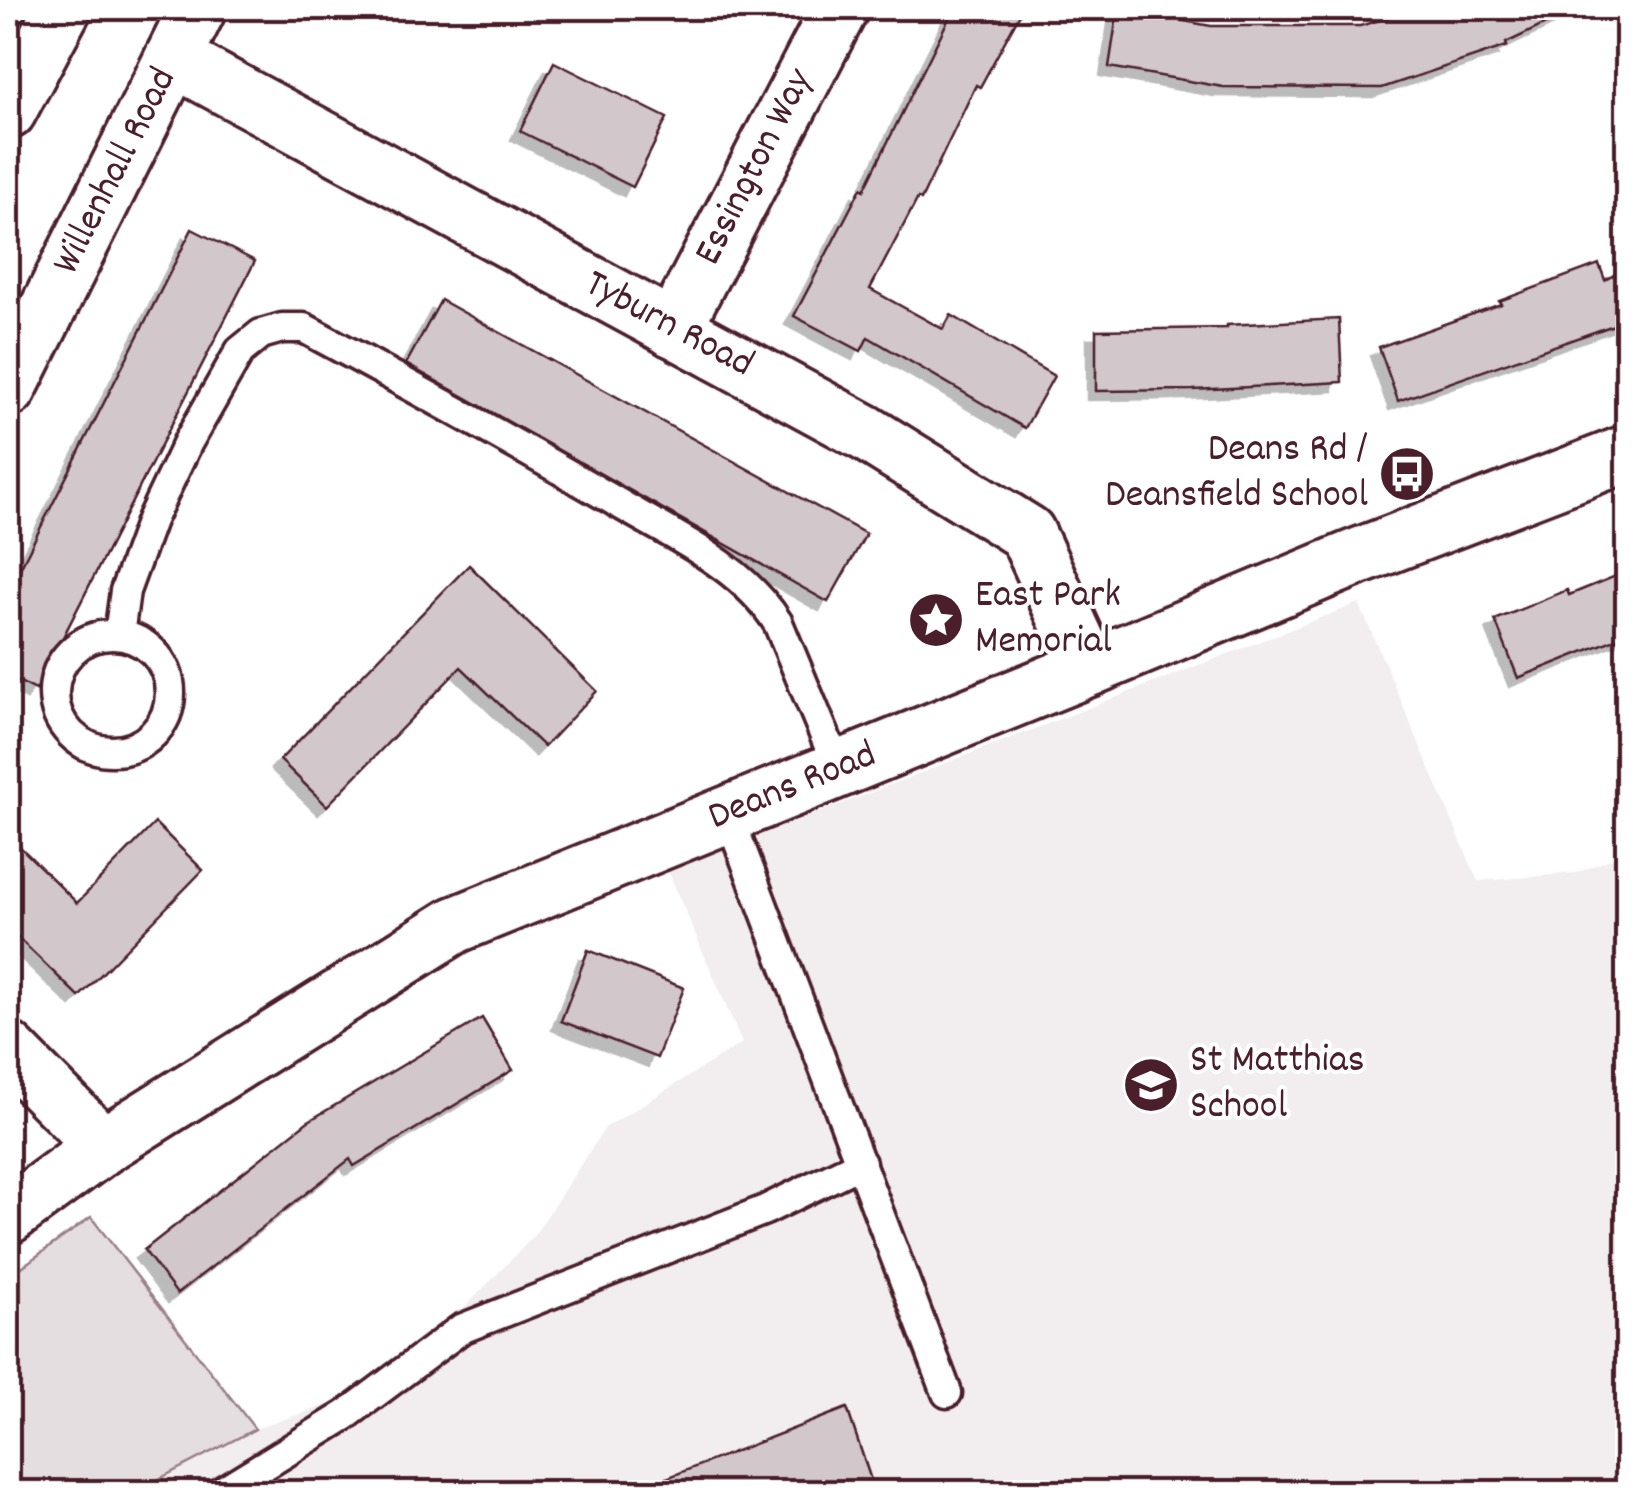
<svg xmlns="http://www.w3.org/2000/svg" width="1635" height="1500" font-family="Dekko,sans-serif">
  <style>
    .built { fill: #f2eeef }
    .green { fill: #e5dee0; stroke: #987e86; stroke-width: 2.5 }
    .building { fill: #d2c7cb; stroke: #4a1f2b; stroke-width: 2.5; filter: url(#shadow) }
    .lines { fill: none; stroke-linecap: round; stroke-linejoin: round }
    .service-casing { stroke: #4a1f2b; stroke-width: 35 }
    .minor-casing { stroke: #4a1f2b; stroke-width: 62 }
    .tertiary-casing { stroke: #4a1f2b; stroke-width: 62 }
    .trunk-casing { stroke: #4a1f2b; stroke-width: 62 }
    .service { stroke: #fff; stroke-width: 28 }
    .minor { stroke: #fff; stroke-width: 55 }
    .tertiary { stroke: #fff; stroke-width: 55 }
    .trunk { stroke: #fff; stroke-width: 55 }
    .labels { text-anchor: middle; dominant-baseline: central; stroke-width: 8; stroke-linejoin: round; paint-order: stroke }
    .street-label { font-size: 40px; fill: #4a1f2b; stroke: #fff }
    .poi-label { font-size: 40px; fill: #4a1f2b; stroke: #fff; text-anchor: start }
  </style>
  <defs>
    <filter id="shadow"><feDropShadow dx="-9" dy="9" stdDeviation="0" flood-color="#0004"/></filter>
  </defs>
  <rect width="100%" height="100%" fill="#fff"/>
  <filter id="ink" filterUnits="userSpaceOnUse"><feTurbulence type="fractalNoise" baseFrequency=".01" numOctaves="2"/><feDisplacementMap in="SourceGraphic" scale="20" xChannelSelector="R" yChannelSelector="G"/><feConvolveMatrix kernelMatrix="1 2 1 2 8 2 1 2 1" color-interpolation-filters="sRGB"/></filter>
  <g filter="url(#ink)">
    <path class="built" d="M1359,603L1478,881L1576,873L1627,852V1492H134L255,1429L390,1384L533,1237L605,1128L742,1043L668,871Z"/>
    <path class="green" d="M91,1217L255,1429L134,1492H8V1277Z"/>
    <g class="building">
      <path d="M954,8H1023L980,87L976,85L921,200L918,198L870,289L943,329L951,315L1054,376L1025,428L868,337L861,351L794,316L861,188L864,190Z"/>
      <path d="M1419,8H1579L1506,43L1507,46L1382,88L1223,87L1109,67L1118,9L1211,26H1360Z"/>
      <path d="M554,62L667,118L633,187L520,131Z"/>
      <path d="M192,229L255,261L36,690L8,676V592Z"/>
      <path d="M1599,264L1605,280L1628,267V320L1398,401L1379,347L1501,304L1499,301Z"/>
      <path d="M441,300L866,534L828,602L406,364Z"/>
      <path d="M1339,319L1342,382L1193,390L1096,391V330L1227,328V325Z"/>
      <path d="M469,565L597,691L544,747L461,667L327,806L280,760Z"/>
      <path d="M1628,571V634L1518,678L1495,620L1567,590L1569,595Z"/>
      <path d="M155,823L203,870L79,997L8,928V835L77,903Z"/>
      <path d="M588,950L684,988L657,1058L561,1021Z"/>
      <path d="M482,1018L513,1070L354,1166L350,1159L177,1294L144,1250L307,1122Z"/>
      <path d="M847,1408L875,1492H638V1489Z"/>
    </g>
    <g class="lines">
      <g class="service-casing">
        <g id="service">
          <circle cx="112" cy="693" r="58"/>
          <path d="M119,635L125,591L151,520L188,442L240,351L261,334L282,328H304C408,384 511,441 613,500C671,535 741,564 778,623L839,770"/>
          <path d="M728,814L947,1393"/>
          <path d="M221,1492L346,1415L461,1329L765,1210L861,1163"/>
        </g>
      </g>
      <g class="minor-casing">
        <g id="minor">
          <path d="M173,58L866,433L1027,533L1089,668"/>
          <path d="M673,329L840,8"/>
          <path d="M8,389L198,8"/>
          <path d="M8,1050L103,1146"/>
        </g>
      </g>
      <g class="tertiary-casing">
        <path id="tertiary" d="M8,1216L103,1146L455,925L1089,668L1352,559L1628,453"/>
      </g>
      <g class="trunk-casing">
        <path id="trunk" d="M8,111L63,8"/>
      </g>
      <use href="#service" class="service"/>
      <use href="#minor" class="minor"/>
      <use href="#tertiary" class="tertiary"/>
      <use href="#trunk" class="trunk"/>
    </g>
  </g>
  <defs>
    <g id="bus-disc" transform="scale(2.875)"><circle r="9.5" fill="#4a1f2b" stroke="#fff"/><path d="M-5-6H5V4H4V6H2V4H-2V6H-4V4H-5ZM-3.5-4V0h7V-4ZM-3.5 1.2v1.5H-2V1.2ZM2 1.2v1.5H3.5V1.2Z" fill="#fff"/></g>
    <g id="sight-disc" transform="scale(2.875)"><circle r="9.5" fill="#4a1f2b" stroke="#fff"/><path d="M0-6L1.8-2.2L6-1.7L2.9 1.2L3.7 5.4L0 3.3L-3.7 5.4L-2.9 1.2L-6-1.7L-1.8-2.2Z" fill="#fff"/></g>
    <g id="school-disc" transform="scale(2.875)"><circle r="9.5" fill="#4a1f2b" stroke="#fff"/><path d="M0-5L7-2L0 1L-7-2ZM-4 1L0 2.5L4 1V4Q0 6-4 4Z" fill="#fff"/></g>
  </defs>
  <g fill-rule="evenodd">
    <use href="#bus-disc" x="1407" y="474"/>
    <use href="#sight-disc" x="936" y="620"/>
    <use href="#school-disc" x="1151" y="1085"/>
  </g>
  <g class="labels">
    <g class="street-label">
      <text transform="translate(756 168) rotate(-63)">Essington Way</text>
      <text transform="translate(117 172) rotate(-63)">Willenhall Road</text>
      <text transform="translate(668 326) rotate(28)">Tyburn Road</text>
      <text transform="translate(793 788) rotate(-22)">Deans Road</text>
    </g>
    <g class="poi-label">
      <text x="1368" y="451" text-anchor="end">Deans Rd /<tspan x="1368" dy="46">Deansfield School</tspan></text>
      <text x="975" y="597">East Park<tspan x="975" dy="46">Memorial</tspan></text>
      <text x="1190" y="1062">St Matthias<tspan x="1190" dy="46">School</tspan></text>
    </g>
  </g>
  <rect width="1635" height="1500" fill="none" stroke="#fff" stroke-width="40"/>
  <rect x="20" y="20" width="1595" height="1460" fill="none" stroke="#4a1f2b" stroke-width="4" filter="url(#ink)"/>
</svg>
